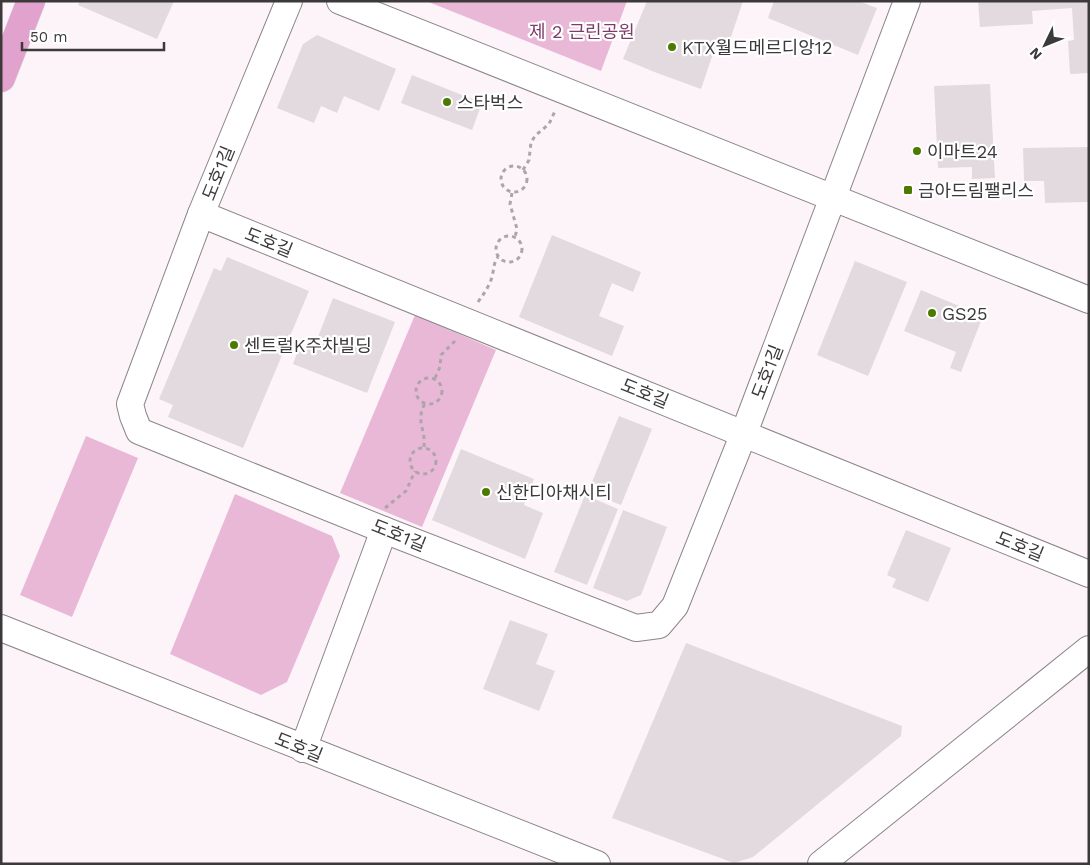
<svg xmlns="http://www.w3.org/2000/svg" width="1090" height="865" font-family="'Work Sans','Noto Sans KR',sans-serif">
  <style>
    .green { fill: #eab8d7 }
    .building { fill: #e2dade }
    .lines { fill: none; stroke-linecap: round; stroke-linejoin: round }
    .minor-casing { stroke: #8c8589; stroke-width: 28 }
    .major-casing { stroke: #d4d3d4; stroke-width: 29 }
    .path { stroke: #aca5a9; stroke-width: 3; stroke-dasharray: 4 4; stroke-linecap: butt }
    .minor { stroke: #fff; stroke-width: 26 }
    .major { stroke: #e2a2ce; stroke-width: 28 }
    .poi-dot { fill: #4c7a00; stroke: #fff; stroke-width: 2 }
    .labels { text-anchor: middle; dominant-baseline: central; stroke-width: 4.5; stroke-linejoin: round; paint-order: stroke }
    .park-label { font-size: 18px; fill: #7d3c68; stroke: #fff }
    .poi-label { font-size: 18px; fill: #3c393b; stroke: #fff; text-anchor: start }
    .street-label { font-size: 18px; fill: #3c393b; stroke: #fff }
  </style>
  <rect width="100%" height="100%" fill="#fdf4f9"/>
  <g class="green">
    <path d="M426,1H627L601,71Z"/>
    <path d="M415,315L496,350L422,527L340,493Z"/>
    <path d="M86,436L138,458L72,617L20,595Z"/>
    <path d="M235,494L332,536L340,556L287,682L261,695L170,654Z"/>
  </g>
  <g class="building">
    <path d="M80,1H174L157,39L78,5Z"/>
    <path d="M647,1H743L727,49L716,45L701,89L657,73L623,59Z"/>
    <path d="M774,1H858L877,8L858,55L768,18Z"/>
    <path d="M978,1H1089V73L1070,74L1068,41L1074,40L1072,8L1032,11L1033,24L980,27Z"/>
    <path d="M317,35L396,69L379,111L344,96L337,113L321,106L314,123L277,108L303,44Z"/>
    <path d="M412,75L482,103L472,130L401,103Z"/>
    <path d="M990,84L995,178L972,179V167L938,168L934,86Z"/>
    <path d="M1089,147V202L1045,203L1044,181H1024L1023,148Z"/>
    <path d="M552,235L641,272L633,292L612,283L599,316L624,326L612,356L519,317Z"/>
    <path d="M227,257L309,291L243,448L168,417L173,405L159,399L214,268L221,271Z"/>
    <path d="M855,261L907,282L868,376L817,355Z"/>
    <path d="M921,290L983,316L961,372L950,368L956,352L904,331Z"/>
    <path d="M333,298L395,322L367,393L293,364L300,345L313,350Z"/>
    <path d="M619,416L652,429L621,505L588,492Z"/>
    <path d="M461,449L534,479L524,505L543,513L525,559L432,520Z"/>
    <path d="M585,495L618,509L587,585L554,572Z"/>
    <path d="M623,510L667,527L641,595L627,601L593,588Z"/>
    <path d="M906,530L951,548L928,602L892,587L896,579L887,575Z"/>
    <path d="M510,620L548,634L536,664L555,671L539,711L483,689Z"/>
    <path d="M686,643L902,726L901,736L753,857L734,863L612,818Z"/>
  </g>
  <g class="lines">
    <g class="minor-casing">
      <g id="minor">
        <path d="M289,1L201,214L130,404L133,416L139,431L384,530L636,628L659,625L675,606L744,433L907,1"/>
        <path d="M340,1L1089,300"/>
        <path d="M201,214L1089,574"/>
        <path d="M1,628L597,864"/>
        <path d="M303,749L384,530"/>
        <path d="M821,864L1089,649"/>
      </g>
    </g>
    <g class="major-casing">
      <path id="major" d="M1,78L31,1"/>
    </g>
    <g class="path">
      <circle cx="514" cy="179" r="13"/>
      <path d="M523,170L529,160L531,142L536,135L549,124L555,111"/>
      <path d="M512,193L510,204L517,229L515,237"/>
      <circle cx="509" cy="249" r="13"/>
      <path d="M478,302C483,295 488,288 491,280C494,272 493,263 498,257"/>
      <circle cx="429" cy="391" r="13"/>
      <path d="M435,378L440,367L441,355L456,340"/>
      <path d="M424,447C426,428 415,423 425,403"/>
      <circle cx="423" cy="461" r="13"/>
      <path d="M385,508L406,491L415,471"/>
    </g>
    <use href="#minor" class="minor"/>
    <use href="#major" class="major"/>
  </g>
  <g class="poi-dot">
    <circle cx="672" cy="47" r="5"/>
    <circle cx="447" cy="102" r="5"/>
    <circle cx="917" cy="151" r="5"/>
    <rect x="903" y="185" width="10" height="10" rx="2.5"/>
    <circle cx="932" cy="313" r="5"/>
    <circle cx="234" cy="345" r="5"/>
    <circle cx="486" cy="492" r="5"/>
  </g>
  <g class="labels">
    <g class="park-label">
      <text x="582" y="31">제 2 근린공원</text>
    </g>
    <g class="poi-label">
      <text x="682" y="47">KTX월드메르디앙12</text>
      <text x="457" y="102">스타벅스</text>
      <text x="927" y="151">이마트24</text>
      <text x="918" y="190">금아드림팰리스</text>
      <text x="942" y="313">GS25</text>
      <text x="244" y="345">센트럴K주차빌딩</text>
      <text x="496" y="492">신한디아채시티</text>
    </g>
    <g class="street-label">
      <text transform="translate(218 173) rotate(-68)">도호1길</text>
      <text transform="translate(269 242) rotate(22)">도호길</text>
      <text transform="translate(767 372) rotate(-69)">도호1길</text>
      <text transform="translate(645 393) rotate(22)">도호길</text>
      <text transform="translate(399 535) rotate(22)">도호1길</text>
      <text transform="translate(1020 546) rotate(22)">도호길</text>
      <text transform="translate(299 747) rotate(22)">도호길</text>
    </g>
  </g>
  <rect width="1090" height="865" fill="none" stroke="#3c393b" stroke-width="5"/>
  <g transform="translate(1045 45) rotate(227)" stroke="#ffffff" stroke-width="4" paint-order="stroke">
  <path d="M0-4L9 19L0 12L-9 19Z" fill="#3c393b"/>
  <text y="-8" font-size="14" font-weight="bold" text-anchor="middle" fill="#3c393b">N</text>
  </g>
  <path d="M22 42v8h142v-8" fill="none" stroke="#3c393b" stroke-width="2.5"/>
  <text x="30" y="42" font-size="15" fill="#3c393b" stroke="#ffffff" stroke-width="4" paint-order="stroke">50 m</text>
</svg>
